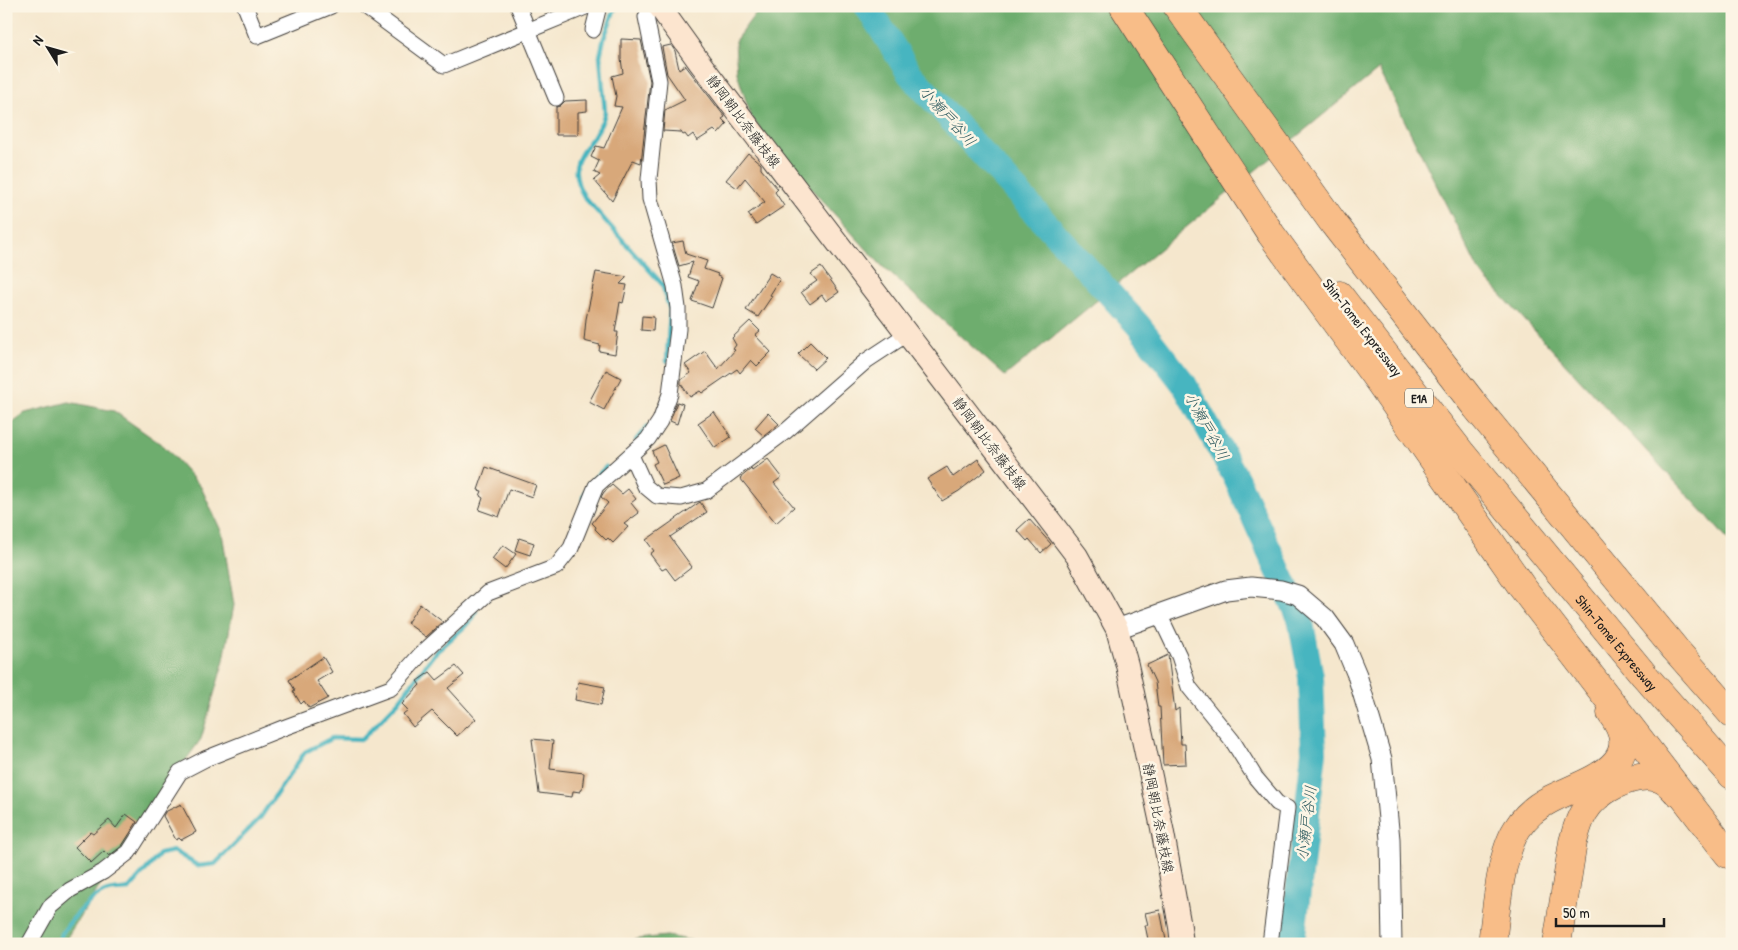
<svg xmlns="http://www.w3.org/2000/svg" width="1738" height="950" font-family="'Patrick Hand','Klee One',sans-serif">
  <style>
    .forest { fill: #6ead6e; stroke: #456445 }
    .lines { fill: none; stroke-linecap: round; stroke-linejoin: round }
    .stream { stroke: #46b5c0; stroke-width: 4.5 }
    .river { stroke: #46b5c0; stroke-width: 26 }
    .building { fill: #d8a87a }
    .minor-casing { stroke: #3d3a37; stroke-width: 17 }
    .tertiary-casing { stroke: #3d3a37; stroke-width: 21 }
    .secondary-casing { stroke: #3d3a37; stroke-width: 24 }
    .motorway-casing { stroke: #3d3a37; stroke-width: 29 }
    .minor { stroke: #fff; stroke-width: 15 }
    .tertiary { stroke: #fff; stroke-width: 19 }
    .secondary { stroke: #fce5cf; stroke-width: 22 }
    .motorway { stroke: #f8bd88; stroke-width: 28 }
    .labels { text-anchor: middle; dominant-baseline: central; stroke-width: 5; stroke-linejoin: round; paint-order: stroke }
    .shield { fill: #fcf5e5; stroke: #5f5d58; stroke-width: 1 }
    .shield-label { font-size: 12px; font-weight: bold; fill: #1c1c1c }
    .street-label { font-size: 14px; fill: #1c1c1c; stroke: #fcf5e5 }
    .water-label { font-size: 15px; font-style: italic; fill: #2d595e; stroke: #fcf5e5 }
  </style>
  <rect width="100%" height="100%" fill="#fcf5e5"/>
  <filter id="ink" filterUnits="userSpaceOnUse"><feTurbulence type="fractalNoise" baseFrequency=".02" numOctaves="2"/><feDisplacementMap in="SourceGraphic" scale="10" xChannelSelector="R" yChannelSelector="G"/><feConvolveMatrix kernelMatrix="1 2 1 2 8 2 1 2 1" color-interpolation-filters="sRGB"/></filter>
  <filter id="wash" filterUnits="userSpaceOnUse"><feTurbulence type="fractalNoise" baseFrequency=".0096" numOctaves="4" result="noise"/><feDisplacementMap in="SourceGraphic" scale="20" xChannelSelector="R" yChannelSelector="G"/><feGaussianBlur stdDeviation="1.12" result="paint"/><feColorMatrix in="noise" values="0 0 0 0 0 0 0 0 0 0 0 0 0 0 0 0 0 1.4 0 .05"/><feComposite in="paint" operator="in"/></filter>
  <g filter="url(#wash)">
    <rect width="100%" height="100%" fill="#f5e7cd"/>
    <g class="forest">
      <path d="M771,6H1732V545L1708,517L1479,271L1379,69L1005,376L883,267L771,145L751,116L737,73L735,41L755,14Z"/>
      <path d="M69,402L114,411L165,447L201,487L222,533L234,605L224,660L201,739L141,822L69,934L68,944H6V427L25,413Z"/>
      <path d="M667,936L694,941L699,944H620L638,939Z"/>
    </g>
    <g class="lines">
      <g class="stream">
        <path d="M616,6L604,38L600,56L605,112C598,147 558,155 585,198L662,284L670,310L667,361"/>
        <path d="M636,440L647,427"/>
        <path d="M583,498L590,483L606,467"/>
        <path d="M58,944C60,929 91,897 105,892C112,889 121,890 129,889L160,854L174,851L198,866L215,864L260,818L305,752L332,738L362,739L399,701L434,654L472,620L476,612"/>
      </g>
      <path class="river" d="M867,6L910,74L1138,325L1184,384L1236,478L1300,618L1311,677L1314,752L1292,944"/>
    </g>
    <g id="blocks">
      <g class="building">
        <path d="M621,39L641,40L650,81L641,163L633,160L612,201L594,180L600,175L594,172L599,161L591,157L596,146L604,148L622,107L614,106L616,96L612,76L623,73L621,59Z"/>
        <path d="M671,45L675,51L679,69L685,65L725,117L722,119L727,124L718,134L714,130L697,141L693,134L688,138L685,134L683,135L681,132L663,131L665,110L685,100L667,74L662,47Z"/>
        <path d="M587,100V111L578,112V135H556V107L560,106L565,101Z"/>
        <path d="M748,153L761,164V169L778,189L775,192L784,206L756,225L748,214L765,202L745,178L737,188L726,180Z"/>
        <path d="M683,241L686,254L707,261L704,269L718,274L717,276L722,278L712,308L692,301L699,281L688,277L693,262L679,266L672,243Z"/>
        <path d="M821,267L839,292L826,301L822,295L810,304L801,292L817,281L811,274Z"/>
        <path d="M596,272L627,277L620,284L627,285L623,303L620,302L615,332H618L615,354L599,351L600,345L584,341L586,319Z"/>
        <path d="M770,273L780,279L770,295L772,296L758,317L746,310Z"/>
        <path d="M642,316L654,317L653,331L641,330Z"/>
        <path d="M750,321L760,331L755,335L771,352L757,366L751,360L740,373L737,369L702,393L700,391L690,397L681,384V380L691,373L685,365L705,351L718,369L735,350L733,349L736,345L732,338Z"/>
        <path d="M810,342L826,358L814,369L798,354Z"/>
        <path d="M606,370L621,378L604,410L589,402Z"/>
        <path d="M677,402L683,404L677,424L670,421Z"/>
        <path d="M714,412L731,437L715,448L698,423Z"/>
        <path d="M768,413L779,424L764,436L755,428Z"/>
        <path d="M664,445L679,478L663,485L653,464L657,462L652,451Z"/>
        <path d="M768,459L782,477L774,483L794,507L776,523L740,478L751,469L752,471Z"/>
        <path d="M978,459L986,470L959,491L942,501L927,479L947,467L953,477Z"/>
        <path d="M486,467L536,485L532,497L509,489L499,517L479,510L483,498L480,496L482,491L478,490Z"/>
        <path d="M612,485L622,494L628,489L636,499L631,503L639,513L624,524L628,527L613,543L608,538L606,540L595,529L596,527L592,523L608,503L601,497L604,492Z"/>
        <path d="M700,502L707,512L670,537L692,567L675,580L666,568L662,570L650,554L654,551L646,540Z"/>
        <path d="M1029,519L1051,544L1041,553L1029,539L1027,541L1017,530Z"/>
        <path d="M519,538L534,543L530,555L515,550Z"/>
        <path d="M503,545L516,554L505,569L492,559Z"/>
        <path d="M420,604L443,622L426,637L407,623Z"/>
        <path d="M1168,655L1175,711L1179,708L1181,744H1185L1186,764L1163,765L1160,707H1158L1155,682L1147,665Z"/>
        <path d="M323,657L332,672L317,681L328,698L309,708L304,701L301,704L293,691L295,690L289,680Z"/>
        <path d="M456,666L464,675L448,688L476,719L457,736L432,711L413,727L403,714L408,710L402,704L420,685L417,681L430,672L437,680Z"/>
        <path d="M578,682L605,687L601,705L575,700Z"/>
        <path d="M532,739L553,741L550,769L584,773L582,790H580V792L573,791L572,797L539,793Z"/>
        <path d="M181,804L196,832L181,840L179,838L176,840L163,816L165,812Z"/>
        <path d="M126,814L137,822L122,846L109,856L104,851L91,863L75,847L90,832L93,834L109,820L116,828Z"/>
        <path d="M1160,910L1166,940L1149,944L1145,925H1148L1145,913Z"/>
      </g>
    </g>
  </g>
  <g filter="url(#ink)">
    <use href="#blocks" fill-opacity="0" stroke="#3d3a37" stroke-width="1"/>
    <g class="lines">
      <g class="minor-casing">
        <g id="minor">
          <path d="M245,6L257,36L331,6"/>
          <path d="M364,6L444,65L588,6"/>
          <path d="M518,6L556,98"/>
          <path d="M593,30L599,6"/>
          <path d="M631,455L645,486L657,496L681,498L706,491L785,432L866,361L907,334"/>
          <path d="M1159,614L1179,656L1189,687L1232,740L1255,777L1277,803L1287,808L1270,944"/>
          <path d="M29,944L50,907L70,890L103,872L129,852L180,772L205,759L283,728L391,688L420,655L488,593L556,567L571,548L596,486L648,439L660,421L670,394L678,329V308L675,286L650,199L649,179L659,81L646,17L651,6"/>
        </g>
      </g>
      <g class="tertiary-casing">
        <path id="tertiary" d="M1117,629L1226,590L1251,587L1281,590L1298,595L1325,618L1344,644L1357,675L1382,759L1390,839L1392,944"/>
      </g>
      <g class="secondary-casing">
        <path id="secondary" d="M659,6L700,63L1077,556L1117,629L1127,665L1162,828L1180,927L1182,944"/>
      </g>
      <g class="motorway-casing">
        <g id="motorway">
          <path d="M1177,6L1334,224L1476,407L1675,649L1732,714"/>
          <path d="M1124,7L1271,234L1380,383L1522,587L1728,854"/>
          <path id="s1" d="M1339,295L1462,454L1644,675L1732,775"/>
          <path d="M1492,944C1496,912 1500,855 1517,829C1525,816 1537,806 1551,799C1586,781 1650,766 1611,713"/>
          <path d="M1557,944L1573,842C1576,832 1578,822 1584,812C1596,791 1633,771 1658,778C1666,780 1671,786 1677,792"/>
        </g>
      </g>
      <use href="#minor" class="minor"/>
      <use href="#tertiary" class="tertiary"/>
      <use href="#secondary" class="secondary"/>
      <use href="#motorway" class="motorway"/>
    </g>
  </g>
  <g class="labels">
    <rect class="shield" x="1405" y="388.5" width="28" height="19" rx="4"/>
    <g class="shield-label">
      <text x="1419" y="398">E1A</text>
    </g>
    <g class="street-label">
      <text transform="translate(744 121) rotate(53)">静岡朝比奈藤枝線</text>
      <text transform="translate(1363 327) rotate(52)">Shin-Tomei Expressway</text>
      <text transform="translate(990 443) rotate(53)">静岡朝比奈藤枝線</text>
      <text stroke="none"><textPath href="#s1" startOffset="445">Shin-Tomei Expressway</textPath></text>
      <text transform="translate(1159 818) rotate(79)">静岡朝比奈藤枝線</text>
    </g>
    <g class="water-label">
      <text transform="translate(948 116) rotate(48)">小瀬戸谷川</text>
      <text transform="translate(1207 426) rotate(61)">小瀬戸谷川</text>
      <text transform="translate(1306 823) rotate(-83)">小瀬戸谷川</text>
    </g>
  </g>
  <rect width="1738" height="950" fill="none" stroke="#fcf5e5" stroke-width="25"/>
  <g transform="translate(48 48) rotate(307)" stroke="#fcf5e5" stroke-width="4" paint-order="stroke">
  <path d="M0-4L9 19L0 12L-9 19Z" fill="#1c1c1c"/>
  <text y="-8" font-size="14" font-weight="bold" text-anchor="middle" fill="#1c1c1c">N</text>
  </g>
  <path d="M1556 918v8h108v-8" fill="none" stroke="#1c1c1c" stroke-width="2.5"/>
  <text x="1563" y="918" font-size="15" fill="#1c1c1c" stroke="#fcf5e5" stroke-width="4" paint-order="stroke">50 m</text>
</svg>
